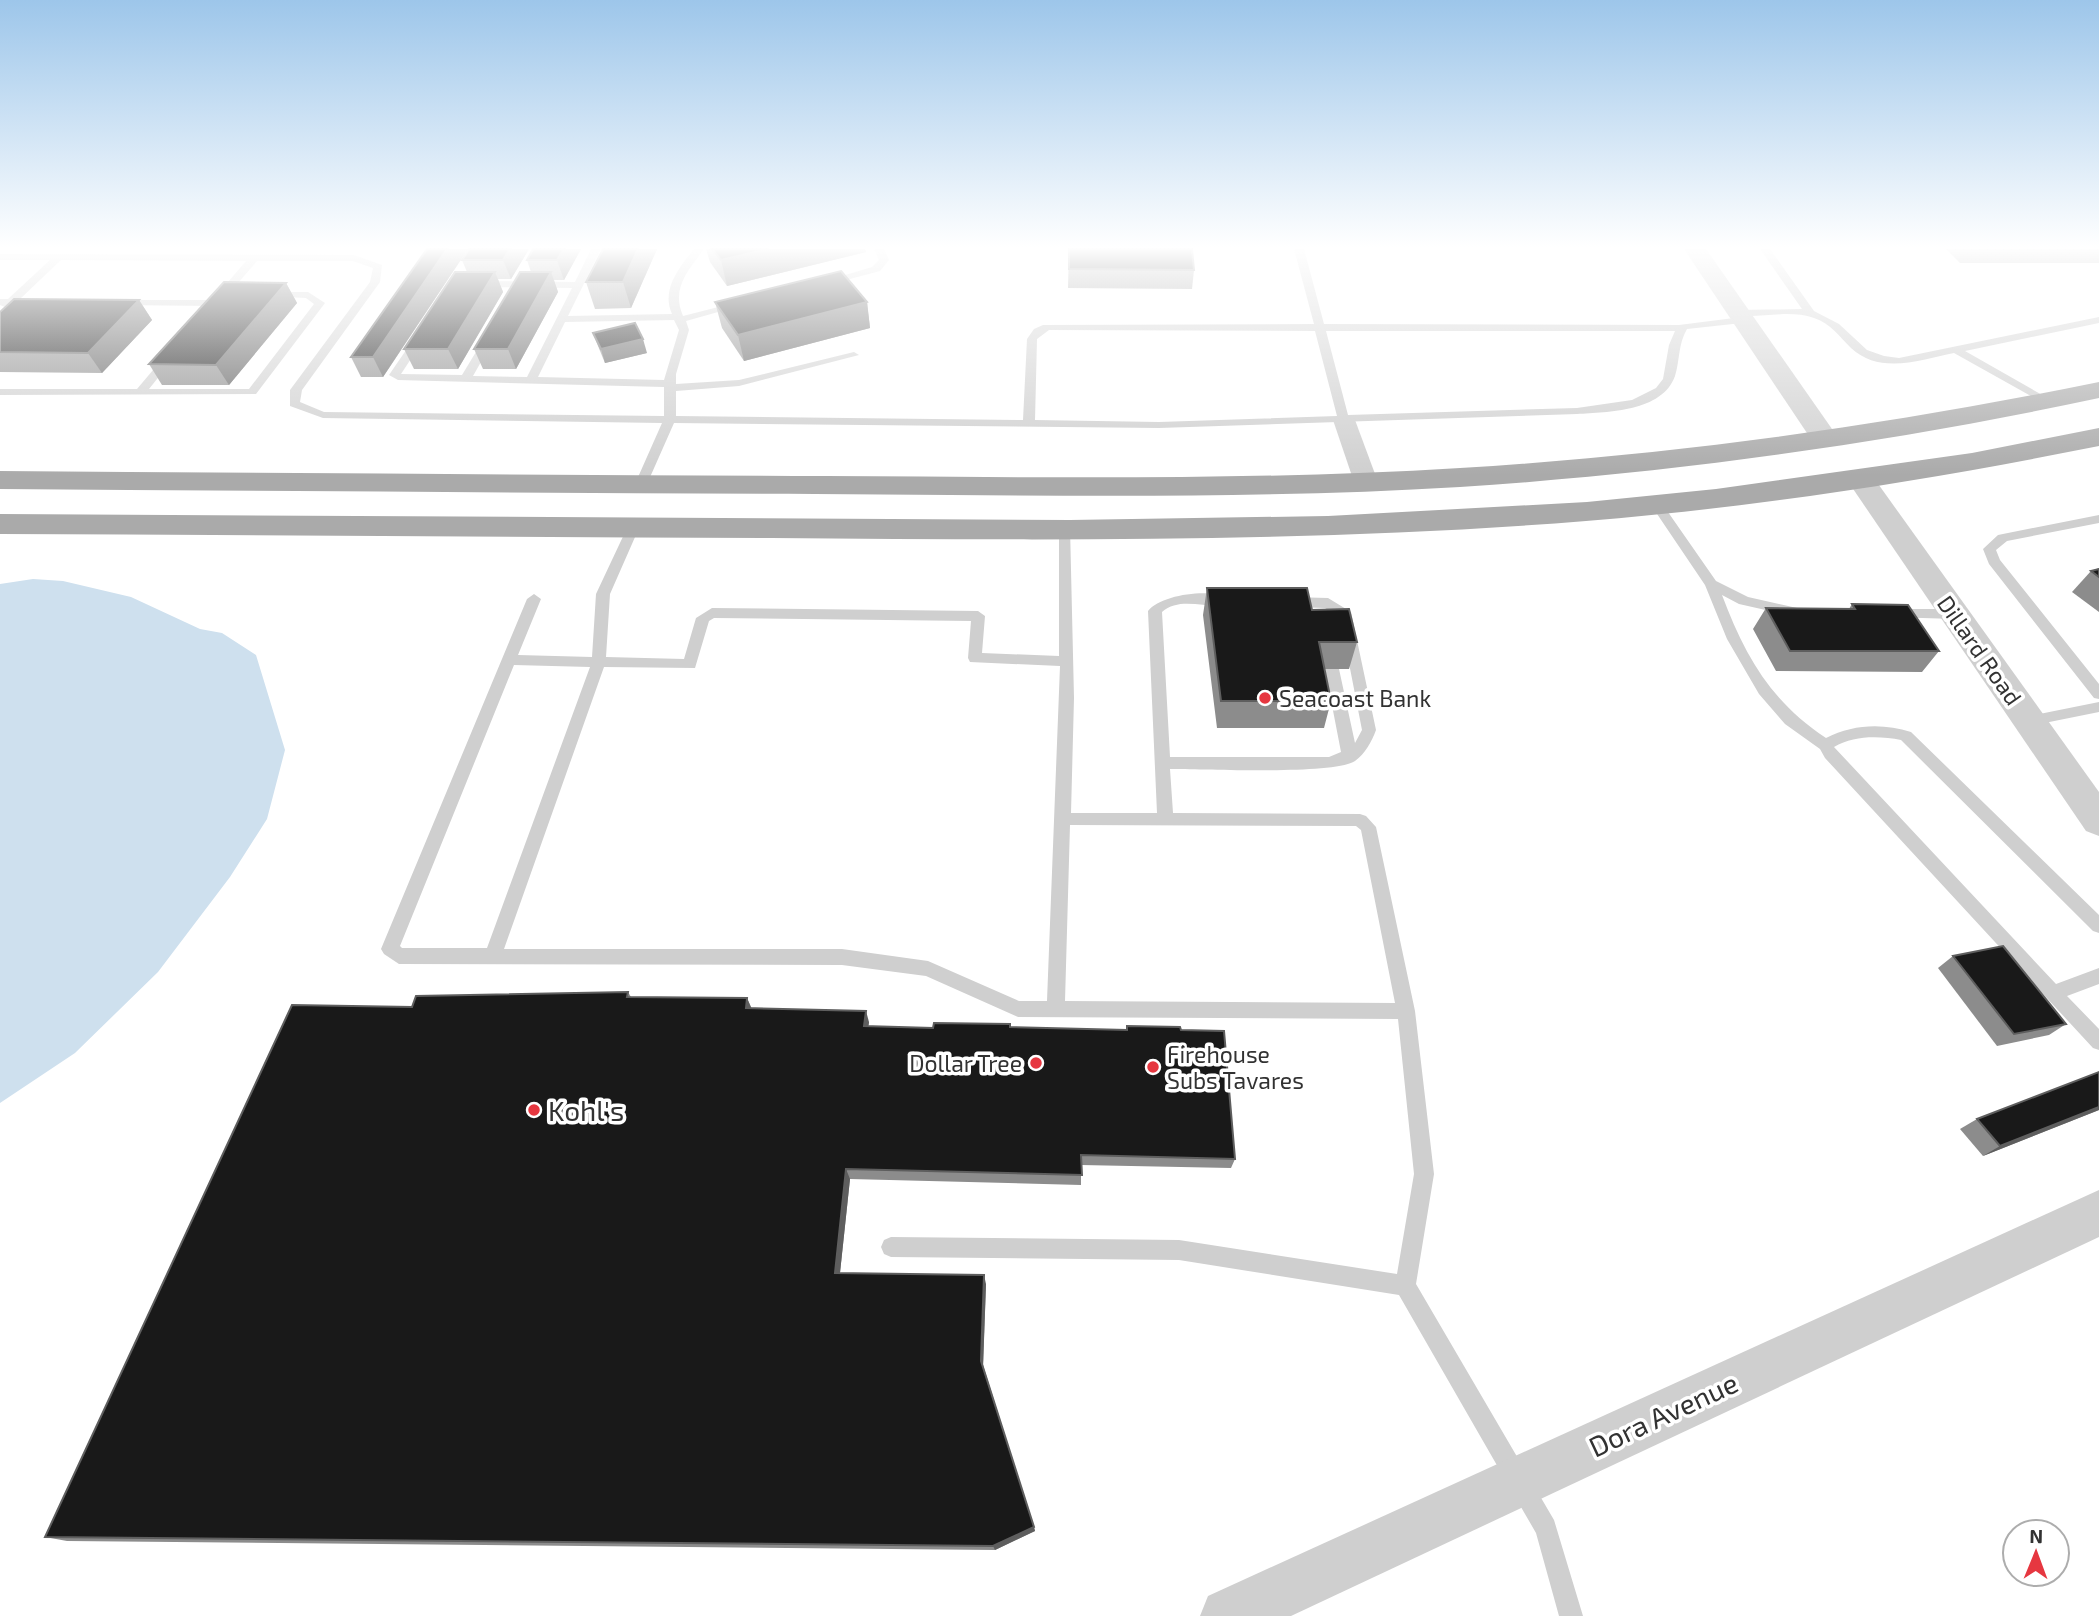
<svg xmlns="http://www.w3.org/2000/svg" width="2099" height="1616" font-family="'Exo 2',sans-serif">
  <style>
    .water { fill: #cee0ee }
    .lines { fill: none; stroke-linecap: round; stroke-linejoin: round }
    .service { fill: #cfcfcf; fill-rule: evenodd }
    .minor { fill: #cfcfcf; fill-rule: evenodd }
    .tertiary { fill: #cfcfcf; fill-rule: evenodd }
    .primary { fill: #aaa; fill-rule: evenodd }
    .wall { fill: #8c8c8c }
    .shaded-wall { fill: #5e5e5e }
    .building { fill: #191919; stroke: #5e5e5e; stroke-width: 2 }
    .poi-dot { fill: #e63740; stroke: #fff; stroke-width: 2.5 }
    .labels { text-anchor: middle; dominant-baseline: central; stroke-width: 7; stroke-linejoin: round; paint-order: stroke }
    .street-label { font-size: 23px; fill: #323232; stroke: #fff }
    .poi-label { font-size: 23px; fill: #323232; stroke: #fff; text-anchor: start }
    .near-poi-label { font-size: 28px; fill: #323232; stroke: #fff; text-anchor: start }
    .near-street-label { font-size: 28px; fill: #323232; stroke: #fff }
  </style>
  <rect width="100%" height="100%" fill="#fff"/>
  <path class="water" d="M33,579L63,581L131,597L200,629L222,633L256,655L285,750L267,819L230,877L158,972L75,1053L0,1103V584Z"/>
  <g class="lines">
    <g class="service">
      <path d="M591,249H601L568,316L672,314C661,289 679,268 694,249H704C688,271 671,288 683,316L738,302L743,305L686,321L689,330L676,374V384L739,380L854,352L859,355L739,386L676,391V416L1023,420L1027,339L1034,329L1043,325L1314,324L1294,249H1304L1324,324L1679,325L1742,317L1747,320L1742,323L1687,329C1678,344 1680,360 1675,376C1662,412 1608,412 1577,414L1159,428L674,423L647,484L641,488L635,484L662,423L323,418L290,406V390L370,282L373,268L353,261H257L225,298L221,299L216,296L246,261L61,260L20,299L33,300V304L13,305L7,308L0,305V299H8L50,260H0V254L354,255L382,265L380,282L302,390L300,402L324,412L664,416V387L398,380L389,375L415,337L419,336L424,339L401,374L462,375L485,337L489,336L494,339L473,376L527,377L572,288L479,287L474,284L479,281L575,282ZM674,320L679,330L664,380L538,377L565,322ZM1049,330L1315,331L1337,416L1159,422L1035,420L1037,339ZM1326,331H1675L1669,345L1663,379L1656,388L1632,400L1577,408L1348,415Z"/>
      <path d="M874,249H884L889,260L880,271L827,285L822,282L872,267L879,260Z"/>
      <path d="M1760,249H1770L1814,311L1839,324L1867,350L1884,356L1899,358L2099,317V323L1965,351L2051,400L2053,402L2047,405L1954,353C1920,360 1880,375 1851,348C1840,337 1830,323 1814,318C1788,309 1761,319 1734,315V311L1738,310L1802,309Z"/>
      <path d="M267,292H308L325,303L256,394L0,395V389H137L164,357L168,356L173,359L149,389H249L314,304L306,298L267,296Z"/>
      <path d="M121,300H216L221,303L216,306L117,305L116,303Z"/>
      <path d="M1657,501L1661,502L1716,581L1748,597L1797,608L1799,611L1797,614L1792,616L1739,604L1722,595C1745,656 1771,702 1826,738C1853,724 1883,723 1911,732L2099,915V933L2093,931L1901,740C1880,736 1854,735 1834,747L2056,984L2099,968V984L2067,996L2099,1029V1050L2093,1048L1825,758L1820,749L1785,724L1759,694L1727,639L1705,585L1651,505Z"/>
      <path d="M2099,515V523L2007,541L1996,550L2000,560L2099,684V699L2094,698L1989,564L1983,549L1998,535Z"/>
      <path d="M633,524L639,528L610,594L606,657L684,659L696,618L712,608L978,611L985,616L982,653L1059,656V530L1060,527H1070L1074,698L1071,813H1157L1148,611C1162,593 1219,587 1234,601C1219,615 1183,593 1162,612L1170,757H1329L1341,752L1325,669L1332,664L1339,669L1355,743L1362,730L1340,617L1325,608L1291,607L1284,602L1291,597L1328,598L1351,612L1376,730C1372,741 1365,754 1355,761C1335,775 1202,769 1170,769L1173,813L1360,814L1366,816L1376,827L1415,1011L1434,1174L1416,1284L1554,1520L1583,1616H1559L1536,1533L1399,1295L1179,1260L891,1257L884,1254L881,1247L884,1240L891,1237L1179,1240L1397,1274L1414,1174L1398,1019L1018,1017L926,976L842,965L399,964L384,954L381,949L527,599L534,594L541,599L518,655L592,657L596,594L627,528ZM714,618L971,621L968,658L970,662L1060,666L1047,1001H1019L928,961L842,949H504L604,667L695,668L709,621ZM514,665L590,667L487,948H402L400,946ZM1070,825L1356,826L1361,830L1395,1003L1065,1001Z"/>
      <path d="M1895,609H1955L1962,614L1955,619L1890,617L1888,614L1890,611Z"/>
      <path d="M2099,702V712L2030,726L2023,721L2030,716Z"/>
    </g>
    <path class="minor" d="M1344,413L1355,420L1378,482L1374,487H1358L1354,482L1333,420Z"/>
    <g class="tertiary">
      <path d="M1684,249H1706L1839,439L1835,445H1815Z"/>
      <path d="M1861,471L1871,474L2099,792V836L2086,831L1847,480L1851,474Z"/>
      <path d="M2099,1190V1237L1291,1616H1200L1208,1596Z"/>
    </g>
    <g class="primary">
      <path d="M2099,382V398C1888,443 1676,473 1460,487C1245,500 1030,495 815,494C543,493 272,491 0,489V471C275,473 550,475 825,476C1037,477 1249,481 1460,468C1675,455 1888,425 2099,382Z"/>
      <path d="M2099,428V446C1929,480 1759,507 1586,521C1316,543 1044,540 772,538C515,537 257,535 0,534V514L1070,520L1328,516L1587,502L1716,489L1972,453Z"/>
    </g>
  </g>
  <g class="wall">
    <path d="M427,249H468L383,377H361L351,357Z"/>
    <path d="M529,249L511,279H498L503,292L458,369H414L404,349L467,272L462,260Z"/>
    <path d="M533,249H581L564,280H554L558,292L516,369H483L474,349L531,272L527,260Z"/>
    <path d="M657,249L631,308L595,309L586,282Z"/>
    <path d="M706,249H865L866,252L727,286L710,262Z"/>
    <path d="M1069,249L1194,270L1192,289L1068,288Z"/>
    <path d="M1946,249H2099V263H1960Z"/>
    <path d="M286,283L297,303L229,385H162L149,364Z"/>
    <path d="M139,300L152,320L102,373L0,372V312Z"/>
    <path d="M715,302H867L870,328L744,361L722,328Z"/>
    <path d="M593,333L647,353L605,363L598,346Z"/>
    <path d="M2099,568V612L2072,592L2091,571Z"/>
    <path d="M1207,588L1312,610L1357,642L1349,669H1324L1331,701L1324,728H1217L1203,615Z"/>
    <path d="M1852,604L1939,651L1922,672L1776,671L1753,629L1766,608L1849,609Z"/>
    <path d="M1953,956L2066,1024L2049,1035L1997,1046L1938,968Z"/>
    <path d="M628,992L631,997L747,998L752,1009L869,1022L868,1026L933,1028L1010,1027L1235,1159L1231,1168L1081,1165V1185L850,1179L840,1273L986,1284L983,1365L1035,1531L995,1550L67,1541L45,1537L412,1007Z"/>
    <path d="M2099,1110L1983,1156L1960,1129L1977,1119Z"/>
  </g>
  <g class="shaded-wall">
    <path d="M447,249H468L383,377L373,357Z"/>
    <path d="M510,249H529L511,279L503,260Z"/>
    <path d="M564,249H581L564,280L557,260Z"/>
    <path d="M638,249H657L631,308L623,282Z"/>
    <path d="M769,249H865L866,252L727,286L721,260Z"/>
    <path d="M495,272L503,292L458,369L448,349Z"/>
    <path d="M551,272L558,292L516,369L508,349Z"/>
    <path d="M286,283L297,303L229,385L216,365Z"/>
    <path d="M139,300L152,320L102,373L88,353Z"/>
    <path d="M867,302L870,328L744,361L738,335Z"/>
    <path d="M643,339L647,353L605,363L601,349Z"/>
    <path d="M747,998L752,1010L746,1008Z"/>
    <path d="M866,1011L869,1022L867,1038L864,1026Z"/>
    <path d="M2099,1107V1110L1983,1156L2000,1146Z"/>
    <path d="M846,1169L850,1179L839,1282L835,1273Z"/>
    <path d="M984,1275L986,1284L983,1368L981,1361Z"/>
    <path d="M1034,1527L1035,1531L995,1550L993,1546Z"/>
  </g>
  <g class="building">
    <path d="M427,249H447L373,357H351Z"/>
    <path d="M469,249H510L503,260H462Z"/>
    <path d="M533,249H564L557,260H527Z"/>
    <path d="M603,249H638L623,282H586Z"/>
    <path d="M712,249H769L721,260Z"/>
    <path d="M1069,249H1192L1194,270L1069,269Z"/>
    <path d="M841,271L867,302L738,335L715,302Z"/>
    <path d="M455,272H495L448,349H404Z"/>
    <path d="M520,272H551L508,349H474Z"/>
    <path d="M224,282L286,283L216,365L149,364Z"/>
    <path d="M14,299L139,300L88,353L0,352V312Z"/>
    <path d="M635,323L643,339L601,349L593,333Z"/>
    <path d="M2099,569V577L2091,571Z"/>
    <path d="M1207,588H1307L1312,610L1349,609L1357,642H1319L1331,701H1221Z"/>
    <path d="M1852,604L1908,605L1939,651H1790L1766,608L1855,609Z"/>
    <path d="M2003,946L2066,1024L2014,1034L1953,956Z"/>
    <path d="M628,992L627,997L747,998L746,1008L866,1011L864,1026L933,1028L934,1023L1010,1024V1027L1127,1030V1026L1180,1027L1181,1030L1224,1031L1235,1159L1081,1155L1082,1175L846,1169L835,1273L984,1275L981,1361L1034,1527L993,1546L45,1537L292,1005L412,1007L416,996Z"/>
    <path d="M2099,1072V1107L2000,1146L1977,1119Z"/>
  </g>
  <linearGradient id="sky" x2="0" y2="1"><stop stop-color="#9dc6ea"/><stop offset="0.52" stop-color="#fff"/><stop offset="1" stop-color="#fff" stop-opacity="0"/></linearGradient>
  <rect width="2099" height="475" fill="url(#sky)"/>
  <g class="poi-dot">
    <circle cx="1265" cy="698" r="7"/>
    <circle cx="1036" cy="1063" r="7"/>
    <circle cx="1153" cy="1067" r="7"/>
    <circle cx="534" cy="1110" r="7"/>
  </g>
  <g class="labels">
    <g class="street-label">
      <text transform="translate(1980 650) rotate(55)">Dillard Road</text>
    </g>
    <g class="poi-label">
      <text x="1279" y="698">Seacoast Bank</text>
      <text x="1167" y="1054">Firehouse<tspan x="1167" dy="26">Subs Tavares</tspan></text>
      <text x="1022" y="1063" text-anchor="end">Dollar Tree</text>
    </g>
    <g class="near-poi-label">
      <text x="548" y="1110">Kohl's</text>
    </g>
    <g class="near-street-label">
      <text transform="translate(1663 1414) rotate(-25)">Dora Avenue</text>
    </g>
  </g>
  <g transform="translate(2036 1553) rotate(1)"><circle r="33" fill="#ffffff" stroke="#adadad" stroke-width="2"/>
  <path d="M0-5L12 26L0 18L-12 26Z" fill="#e63740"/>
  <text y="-10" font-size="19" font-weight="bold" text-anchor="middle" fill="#323232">N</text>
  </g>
</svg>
